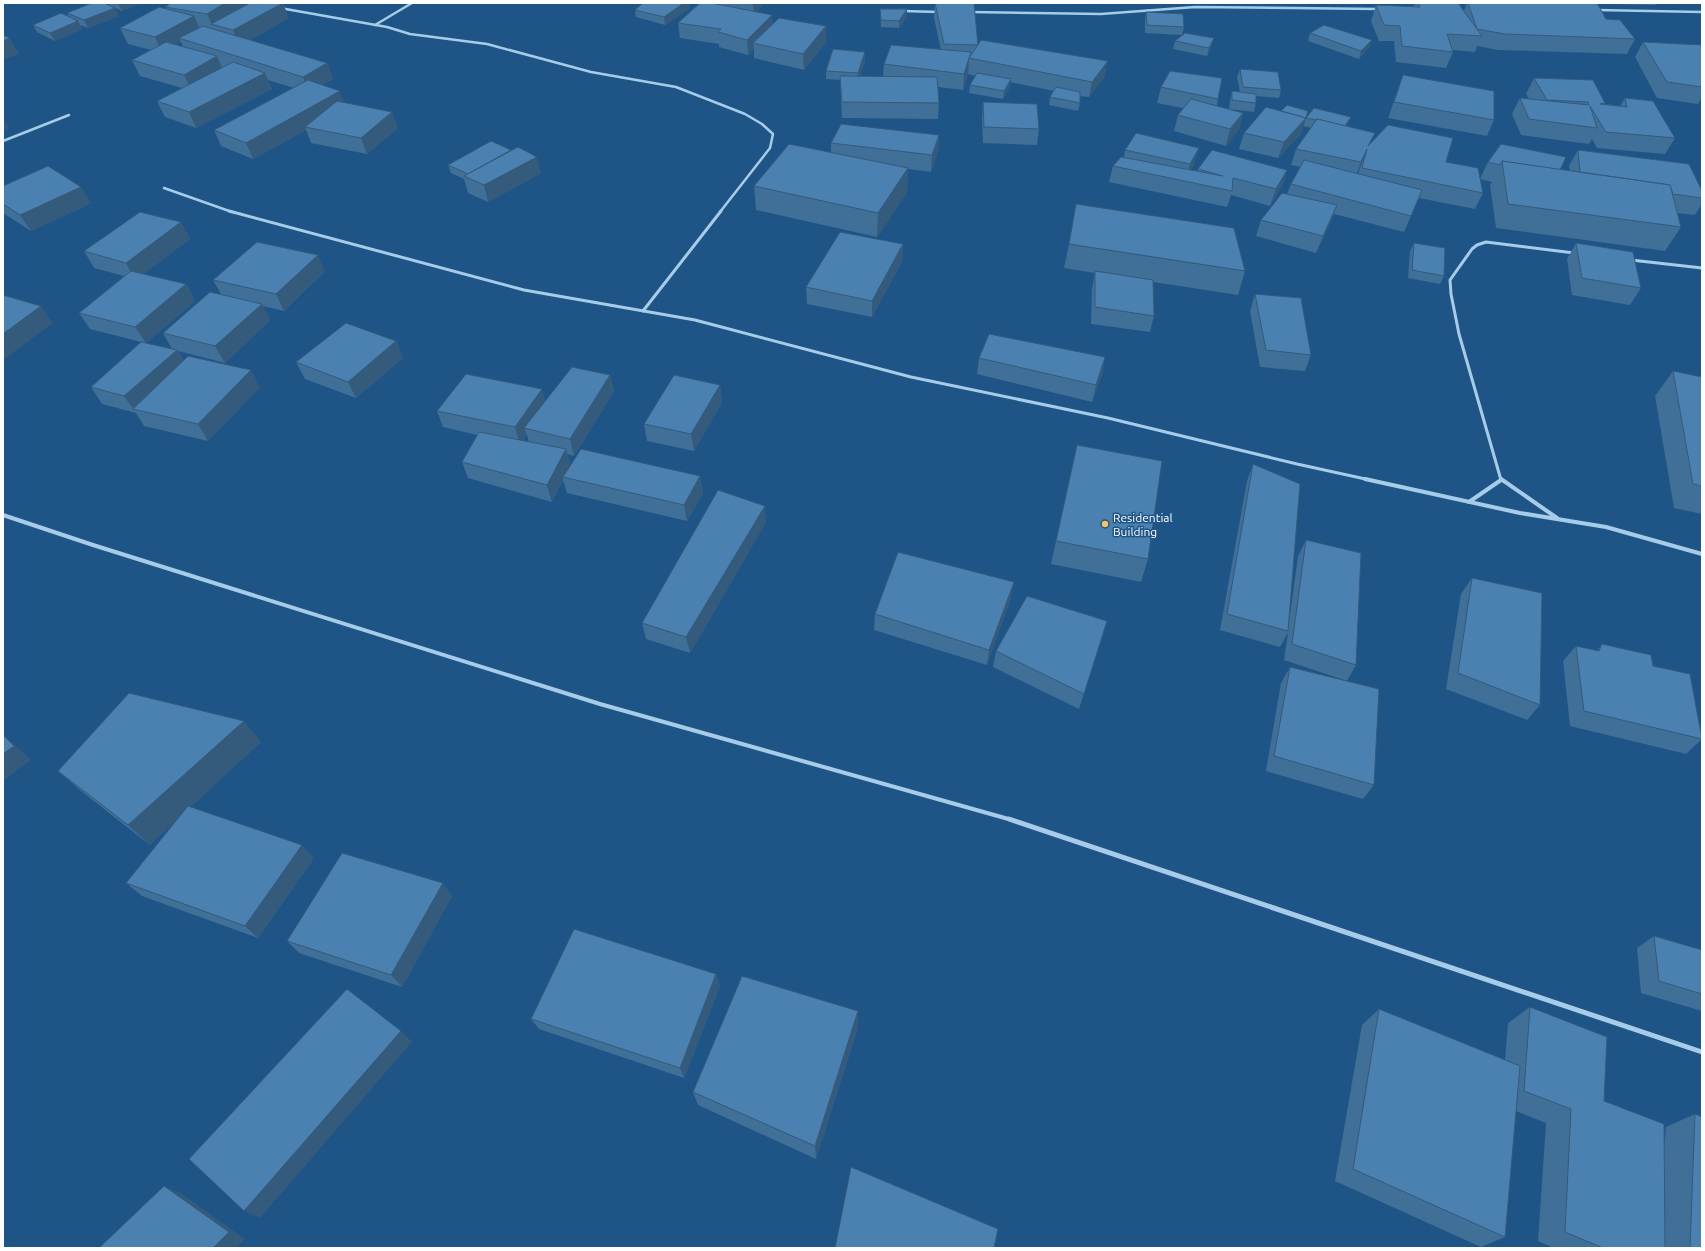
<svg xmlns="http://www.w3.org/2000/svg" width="1705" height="1251" font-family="Ubuntu,sans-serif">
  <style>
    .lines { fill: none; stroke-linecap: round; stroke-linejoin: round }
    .minor-far3 { stroke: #a7ccea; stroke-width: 2.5 }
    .minor-far2 { stroke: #a7ccea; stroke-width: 3 }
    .minor-far1 { stroke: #a7ccea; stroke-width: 4 }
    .minor { stroke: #a7ccea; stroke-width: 5 }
    .wall { fill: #406f98; fill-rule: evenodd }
    .shaded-wall { fill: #345a7c }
    .building { fill: #4b81b1; stroke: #345a7c }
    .poi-dot { fill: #f9c166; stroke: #1e5586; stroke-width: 1.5 }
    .labels { text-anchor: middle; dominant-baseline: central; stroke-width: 3; stroke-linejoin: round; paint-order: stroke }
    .poi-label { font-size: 12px; fill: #fff; stroke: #1e5586; text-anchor: start }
  </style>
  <rect width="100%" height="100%" fill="#1e5586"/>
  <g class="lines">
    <g class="minor-far3">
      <path d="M280,8L387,27L410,34L487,44L591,72L676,87L745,114L762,124L773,134L770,148L720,212"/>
      <path d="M1596,10L1702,12"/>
      <path d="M902,11L939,12"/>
      <path d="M970,12L1101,14L1195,7L1379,9"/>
      <path d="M375,25L412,3"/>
      <path d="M3,141L69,115"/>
      <path d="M164,188L232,212"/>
    </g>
    <g class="minor-far2">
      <path d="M229,211L524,290L695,320L911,377L1108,418L1297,464L1370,480"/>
      <path d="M1631,260L1702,268"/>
      <path d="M643,311L721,211"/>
      <path d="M1501,480L1459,334L1451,294L1450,280L1472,249L1477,245L1486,242L1574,253"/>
    </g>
    <g class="minor-far1">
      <path d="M1365,479L1520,513L1606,527L1702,554"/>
      <path d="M1501,479L1557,518"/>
      <path d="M1469,502L1501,480"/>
      <path d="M3,515L93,545L600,704L1012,820"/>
    </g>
    <path class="minor" d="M1009,819L1702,1052"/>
  </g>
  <g class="wall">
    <path d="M104,3H141L122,11Z"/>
    <path d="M643,3H689L690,8L665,25L636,17L635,10Z"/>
    <path d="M700,3H763L757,12L772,24L826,42L804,70L754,58V49L748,55L719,47V44L680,38L678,23Z"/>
    <path d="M935,3L978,45L1105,76L1089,97L1080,96V103L1078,111L1049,105L1050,97L1054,91L1010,82V87L1003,99L969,93L970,85L976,76L968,74L963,90L938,87L939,103L938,119L842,118L840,80L826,79V71L865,60L860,76H883L884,64L941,50L934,18Z"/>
    <path d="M1415,3H1458L1464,11L1467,3H1597L1606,19L1635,39L1627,54L1498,50L1477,46L1475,52L1452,50L1453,52L1446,68L1396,62L1394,41H1379L1371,21L1376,5L1413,7Z"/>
    <path d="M1608,3H1657L1656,5L1609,4Z"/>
    <path d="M247,5L289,18L250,40L327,63L333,79L322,85L344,103L398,128L367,154L311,143L306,130L253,159L221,146L214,130L294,88L268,80L272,89L196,128L165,117L157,101L182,88L140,76L132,60L151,50L128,44L120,28L167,9L165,7ZM181,42L183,47L176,45Z"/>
    <path d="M880,9H907V17L899,28L881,27Z"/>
    <path d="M1146,12L1184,27L1182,35L1145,33V20Z"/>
    <path d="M67,13L119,16L88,28L80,25L82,29L55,41L37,32L33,25L69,17Z"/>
    <path d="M1310,33L1372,40L1369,47L1359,59L1308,41Z"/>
    <path d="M1175,41L1212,46L1207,56L1173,49Z"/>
    <path d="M1643,42L1702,45V97L1698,104L1657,98L1635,57Z"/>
    <path d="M1240,69L1281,90L1279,98L1256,96V103L1254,112L1229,109L1230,100L1232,91L1240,92L1237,77Z"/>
    <path d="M1403,75L1494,120L1487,136L1388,118Z"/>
    <path d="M1534,78L1605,103V104L1620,106L1625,98L1675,138L1665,154L1597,148L1592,139L1589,144L1521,135L1512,114L1520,98L1529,99L1526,94Z"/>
    <path d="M1161,87L1218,99L1217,106L1243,113L1239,129L1226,146L1174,131L1178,115L1183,108L1157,103Z"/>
    <path d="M983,102L1039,129L1037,145L983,143L982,118Z"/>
    <path d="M1306,118L1348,125L1347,126L1371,143L1446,162L1483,193L1475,209L1419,198L1404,232L1334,214L1331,222L1316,253L1256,236L1261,220L1287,194L1291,184L1301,167L1291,165L1296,149L1311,128L1303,126L1301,134L1278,158L1239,149L1244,133ZM1361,165L1358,174L1357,173Z"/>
    <path d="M939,135L938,151L931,172L908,169L907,192L877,237L756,210L754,186L831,152V143Z"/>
    <path d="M1501,144L1560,170L1570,171L1569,166L1578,150L1702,191V204L1695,215L1677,213L1681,227L1665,251L1496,228L1490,185L1492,182L1480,179L1488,162Z"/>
    <path d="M1125,150L1194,164L1191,170L1197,171L1198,169L1287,170L1282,186L1270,206L1231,195L1227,207L1109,182L1113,166L1124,157Z"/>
    <path d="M448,165L541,173L488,202L468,193L464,179L451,173Z"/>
    <path d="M3,186L91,203L31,231L3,213Z"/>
    <path d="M181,222L190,239L143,274L186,284L195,301L146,343L172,349L163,333L221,294L213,280L325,271L284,311L263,306L270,320L225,363L178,351L184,361L260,387L208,441L144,426L136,413L102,404L91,387L141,342L90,329L79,313L124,276L94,268L84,251Z"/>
    <path d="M1414,243L1444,276L1440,284L1408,278L1410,251Z"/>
    <path d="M1576,243L1641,288L1630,305L1572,295L1567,259Z"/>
    <path d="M903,244L902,261L872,317L807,304L806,287Z"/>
    <path d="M1069,244L1245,271L1238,295L1153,282L1154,316L1150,332L1091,324L1092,288L1095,273L1064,268Z"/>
    <path d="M1255,294L1311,355L1305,371L1260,367L1250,311Z"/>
    <path d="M396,341L403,358L356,398L305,379L296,362Z"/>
    <path d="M1105,357L1102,374L1092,402L977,374L979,358Z"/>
    <path d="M1673,371L1702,377V514L1674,508L1655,396Z"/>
    <path d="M610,375L614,391L574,456L567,454L570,465L700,476L703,493L687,521L567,493L563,480L552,502L468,478L462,462L477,435L443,427L437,411L545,401ZM527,435L529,442L523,440Z"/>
    <path d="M720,385L722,402L694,451L647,441L644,424Z"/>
    <path d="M1077,445L1148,559L1141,582L1051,564Z"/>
    <path d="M1253,464L1289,622L1298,556L1306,540L1356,665L1347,681L1284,660L1288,633L1280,647L1220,630L1247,481Z"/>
    <path d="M766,522L690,653L646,639L642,623Z"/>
    <path d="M1472,578L1540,705L1527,720L1446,689L1461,594Z"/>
    <path d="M1011,598L987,665L874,630L875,614Z"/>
    <path d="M1107,621L1079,709L993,667L996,651Z"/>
    <path d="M1602,644L1653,666L1702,738V739L1686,754L1570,726L1563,661L1576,646L1597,651Z"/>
    <path d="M1290,667L1374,785L1363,799L1266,771L1281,683Z"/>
    <path d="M261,742L190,807L314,858L258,938L142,896L126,883L178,818L150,845L81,791L58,771Z"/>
    <path d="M452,896L402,987L299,953L287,941Z"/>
    <path d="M1654,936L1702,950V1011L1641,993L1637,948Z"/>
    <path d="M716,974L720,986L684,1078L539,1029L531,1019Z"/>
    <path d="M1530,1007L1604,1101L1664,1152L1666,1127L1695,1114L1702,1248H1554L1538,1241L1546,1123L1516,1111L1505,1237L1481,1247L1335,1181L1362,1025L1379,1009L1505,1060L1508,1023Z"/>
    <path d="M858,1027L816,1159L698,1105L693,1092Z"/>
  </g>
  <g class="shaded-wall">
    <path d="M118,3H141L122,11Z"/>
    <path d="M225,3H246L248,8L212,24L207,14Z"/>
    <path d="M283,3L289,18L240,46L233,30Z"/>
    <path d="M684,3H689L690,8L665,25L664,17Z"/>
    <path d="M753,3H763L754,17Z"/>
    <path d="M115,8L119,16L88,28L84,20Z"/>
    <path d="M907,9V17L899,28V21Z"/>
    <path d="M772,15L773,30L753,43L754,49L748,55L747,40Z"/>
    <path d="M194,16L201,31L179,38L181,42L162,53L155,37Z"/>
    <path d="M78,21L82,29L55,41L50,33Z"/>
    <path d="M826,26V42L804,70L803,54Z"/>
    <path d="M10,38L19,54L3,60V41Z"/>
    <path d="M1214,38L1212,46L1207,56L1209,48Z"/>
    <path d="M1372,40L1369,47L1359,59L1361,51Z"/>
    <path d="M865,52V60L858,81V73Z"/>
    <path d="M217,56L224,72L192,91L184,75Z"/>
    <path d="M969,58L968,74L963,90L964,74Z"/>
    <path d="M1108,61L1105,76L1089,97L1092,82Z"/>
    <path d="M327,63L333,79L309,93L303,77Z"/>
    <path d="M265,73L272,89L196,128L189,112Z"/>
    <path d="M1011,79L1010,87L1003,99L1004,91Z"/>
    <path d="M340,91L346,107L305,127L306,130L253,159L246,143Z"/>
    <path d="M392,112L398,128L367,154L361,138Z"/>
    <path d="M1243,113L1239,129L1226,146L1230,129Z"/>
    <path d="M1351,117L1348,125L1341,136L1344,128Z"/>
    <path d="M3,118L9,128L3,130Z"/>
    <path d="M1306,118L1301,134L1278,158L1284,142Z"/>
    <path d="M939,135L938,151L931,172L932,155Z"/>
    <path d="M1199,148L1194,164L1186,180L1190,164Z"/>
    <path d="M1367,149L1361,165L1355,178L1361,162Z"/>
    <path d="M537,157L541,173L488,202L484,185Z"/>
    <path d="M908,168L907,192L877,237L878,213Z"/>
    <path d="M1287,170L1282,186L1270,206L1276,189Z"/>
    <path d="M81,187L91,203L31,231L20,215Z"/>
    <path d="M1337,205L1331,222L1316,253L1323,236Z"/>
    <path d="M181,222L190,239L135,280L126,263Z"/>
    <path d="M903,244L902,261L872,317V301Z"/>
    <path d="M318,255L325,271L284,311L276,294Z"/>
    <path d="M186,284L195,301L146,343L135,327Z"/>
    <path d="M262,304L270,320L225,363L215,346Z"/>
    <path d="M41,306L53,323L3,360V334Z"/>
    <path d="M396,341L403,358L356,398L348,382Z"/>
    <path d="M177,350L187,367L133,409L136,413L124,396Z"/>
    <path d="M1105,357L1102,374L1092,402L1096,385Z"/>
    <path d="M251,370L260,387L208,441L198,424Z"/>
    <path d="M610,375L614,391L574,456L570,439Z"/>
    <path d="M720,385L722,402L694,451L691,434Z"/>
    <path d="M542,389L547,406L524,428L527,435L520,444L515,427Z"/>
    <path d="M566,449L571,466L563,477V480L552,502L547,485Z"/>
    <path d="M700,476L703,493L687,521L684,505Z"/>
    <path d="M765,506L766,522L690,653L686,637Z"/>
    <path d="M1014,582L1011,598L987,665L989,650Z"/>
    <path d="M1107,621L1103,636L1079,709L1084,694Z"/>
    <path d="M244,721L261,742L150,845L128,825Z"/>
    <path d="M3,734L31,760L3,781Z"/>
    <path d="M302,845L314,858L258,938L245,926Z"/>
    <path d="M443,883L452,896L402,987L391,975Z"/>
    <path d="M716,974L720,986L684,1078L680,1068Z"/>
    <path d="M858,1011V1027L816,1159L815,1146Z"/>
    <path d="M401,1031L412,1042L260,1218L244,1211Z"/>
    <path d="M164,1186L182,1194L245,1239L236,1248H213Z"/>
  </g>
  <g class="building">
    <path d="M92,3H104L115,8L84,20L67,13Z"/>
    <path d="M171,3H225L207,14L165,7Z"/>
    <path d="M250,3H283L233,30L211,24Z"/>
    <path d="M643,3H684L664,17L635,10Z"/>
    <path d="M700,3H712L772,15L747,40L718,32L721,29L678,23Z"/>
    <path d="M935,3H974L978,45L981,40L1108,61L1092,82L969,58L964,74L884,64L891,45L971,52L969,58L978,45L944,44Z"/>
    <path d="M1418,3H1458L1482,36L1447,34L1453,52L1402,46L1400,26L1384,25L1376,5L1420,7Z"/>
    <path d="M1468,3H1597L1606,19L1620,20L1635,39L1505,34L1477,29Z"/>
    <path d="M159,7L194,16L155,37L120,28Z"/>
    <path d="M880,9H907L899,21L881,20Z"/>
    <path d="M1146,12L1183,14L1184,27L1147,25Z"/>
    <path d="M61,13L78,21L50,33L33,25Z"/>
    <path d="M779,18L826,26L803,54L753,43Z"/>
    <path d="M1324,25L1372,40L1361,51L1310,33Z"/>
    <path d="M203,26L327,63L303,77L179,38Z"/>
    <path d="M1185,33L1214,38L1209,48L1175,41Z"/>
    <path d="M3,35L10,38L3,41Z"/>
    <path d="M166,42L217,56L184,75L132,60Z"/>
    <path d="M1643,42L1702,45V87L1667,82Z"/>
    <path d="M833,49L865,52L858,73L826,71Z"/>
    <path d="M233,62L265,73L189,112L157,101Z"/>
    <path d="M1240,69L1278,72L1281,90L1243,87Z"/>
    <path d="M1170,71L1222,78L1218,99L1161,87Z"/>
    <path d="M977,73L1011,79L1004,91L970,85Z"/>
    <path d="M1403,75L1494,91V120L1394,102Z"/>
    <path d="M840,76L937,77L939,103L842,102Z"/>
    <path d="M1534,78L1593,80L1605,103L1600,104L1627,107L1625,98L1653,101L1675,138L1606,132L1590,106L1597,128L1529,119L1520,98L1589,105L1588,102L1547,100Z"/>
    <path d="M308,80L340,91L246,143L214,130Z"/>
    <path d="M1056,87L1080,92V103L1050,97Z"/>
    <path d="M1232,91L1256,94V103L1232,100Z"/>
    <path d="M1191,99L1243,113L1230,129L1178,115Z"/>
    <path d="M337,101L392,112L361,138L305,127Z"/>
    <path d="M983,102L1037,104L1039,129L984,127Z"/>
    <path d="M1287,105L1308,111L1306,118L1314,108L1351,117L1345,126L1317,119L1316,120L1306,118L1281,111Z"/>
    <path d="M1266,107L1306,118L1284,142L1244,133Z"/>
    <path d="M1317,119L1375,133L1368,146L1388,125L1453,138L1446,162L1478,168L1483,193L1362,168L1367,149L1361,162L1296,149Z"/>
    <path d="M841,124L939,135L932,155L831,143Z"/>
    <path d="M1136,133L1199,148L1190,164L1125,150Z"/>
    <path d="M491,141L511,150L468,174L448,165Z"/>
    <path d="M789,144L908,168L878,213L754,186Z"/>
    <path d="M1501,144L1566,157L1560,170L1502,161L1500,165L1488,162Z"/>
    <path d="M518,147L537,157L484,185L464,176Z"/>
    <path d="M1212,150L1287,170L1276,189L1233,178L1232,191L1113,166L1121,157L1223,176L1198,169Z"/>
    <path d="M1578,150L1689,164L1702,191V198L1673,194L1670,185L1580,172Z"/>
    <path d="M1304,160L1422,190L1411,216L1291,184Z"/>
    <path d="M1502,161L1670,185L1681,227L1508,204Z"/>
    <path d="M48,166L81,187L20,215L3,204V186Z"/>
    <path d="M1282,193L1337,205L1323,236L1261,220Z"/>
    <path d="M1076,204L1234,228L1245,271L1069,244Z"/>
    <path d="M140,212L181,222L126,263L84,251Z"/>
    <path d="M840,232L903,244L872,301L806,287Z"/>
    <path d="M257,242L318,255L276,294L213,280Z"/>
    <path d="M1414,243L1445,248L1444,276L1412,270Z"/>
    <path d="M1576,243L1633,252L1641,288L1582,278Z"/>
    <path d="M131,271L186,284L135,327L79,313Z"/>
    <path d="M1095,271L1153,280L1154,316L1095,307Z"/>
    <path d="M210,292L262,304L215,346L163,333Z"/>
    <path d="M1255,294L1301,298L1311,355L1266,350Z"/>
    <path d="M3,295L41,306L3,334Z"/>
    <path d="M346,323L396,341L348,382L296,362Z"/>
    <path d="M989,334L1105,357L1096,385L979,358Z"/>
    <path d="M141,342L177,350L124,396L91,387Z"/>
    <path d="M188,356L251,370L198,424L133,409Z"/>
    <path d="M572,367L610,375L570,439L524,428Z"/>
    <path d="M1673,371L1702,377V486L1693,484Z"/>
    <path d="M466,374L542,389L515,427L437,411Z"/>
    <path d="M674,375L720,385L691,434L644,424Z"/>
    <path d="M479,432L566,449L547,485L462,462Z"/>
    <path d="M1077,445L1162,461L1148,559L1056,541Z"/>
    <path d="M581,449L700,476L684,505L563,477Z"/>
    <path d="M1253,464L1300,484L1288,631L1227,614Z"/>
    <path d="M718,490L765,506L686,637L642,623Z"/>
    <path d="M1306,540L1361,553L1356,665L1292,644Z"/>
    <path d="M898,552L1014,582L989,650L875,614Z"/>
    <path d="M1472,578L1542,593L1540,705L1458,673Z"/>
    <path d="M1027,596L1107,621L1084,694L996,651Z"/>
    <path d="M1602,644L1651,655L1653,666L1690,674L1702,739L1584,711L1576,646L1599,651Z"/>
    <path d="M1290,667L1379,689L1374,785L1274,756Z"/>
    <path d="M129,693L244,721L128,825L58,771Z"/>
    <path d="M3,735L14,746L3,754Z"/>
    <path d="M188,806L302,845L245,926L126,883Z"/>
    <path d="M342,853L443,883L391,975L287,941Z"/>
    <path d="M574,929L716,974L680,1068L531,1019Z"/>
    <path d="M1654,936L1702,950V994L1659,981Z"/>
    <path d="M742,976L858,1011L815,1146L693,1092Z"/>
    <path d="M347,989L401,1031L244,1211L189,1159Z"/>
    <path d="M1530,1007L1607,1037L1604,1101L1664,1124L1665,1248H1603L1565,1232L1571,1109L1524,1091Z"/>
    <path d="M1379,1009L1520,1066L1505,1237L1353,1169Z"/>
    <path d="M1695,1114L1702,1117V1248H1690Z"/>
    <path d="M851,1167L998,1229L994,1248H835Z"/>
    <path d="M164,1186L229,1232L213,1248H99Z"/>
  </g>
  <circle class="poi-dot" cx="1105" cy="524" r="4"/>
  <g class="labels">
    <g class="poi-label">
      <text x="1113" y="517">Residential<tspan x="1113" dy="14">Building</tspan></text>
    </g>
  </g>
  <rect width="1705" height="1251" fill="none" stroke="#ffffff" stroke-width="8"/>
</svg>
